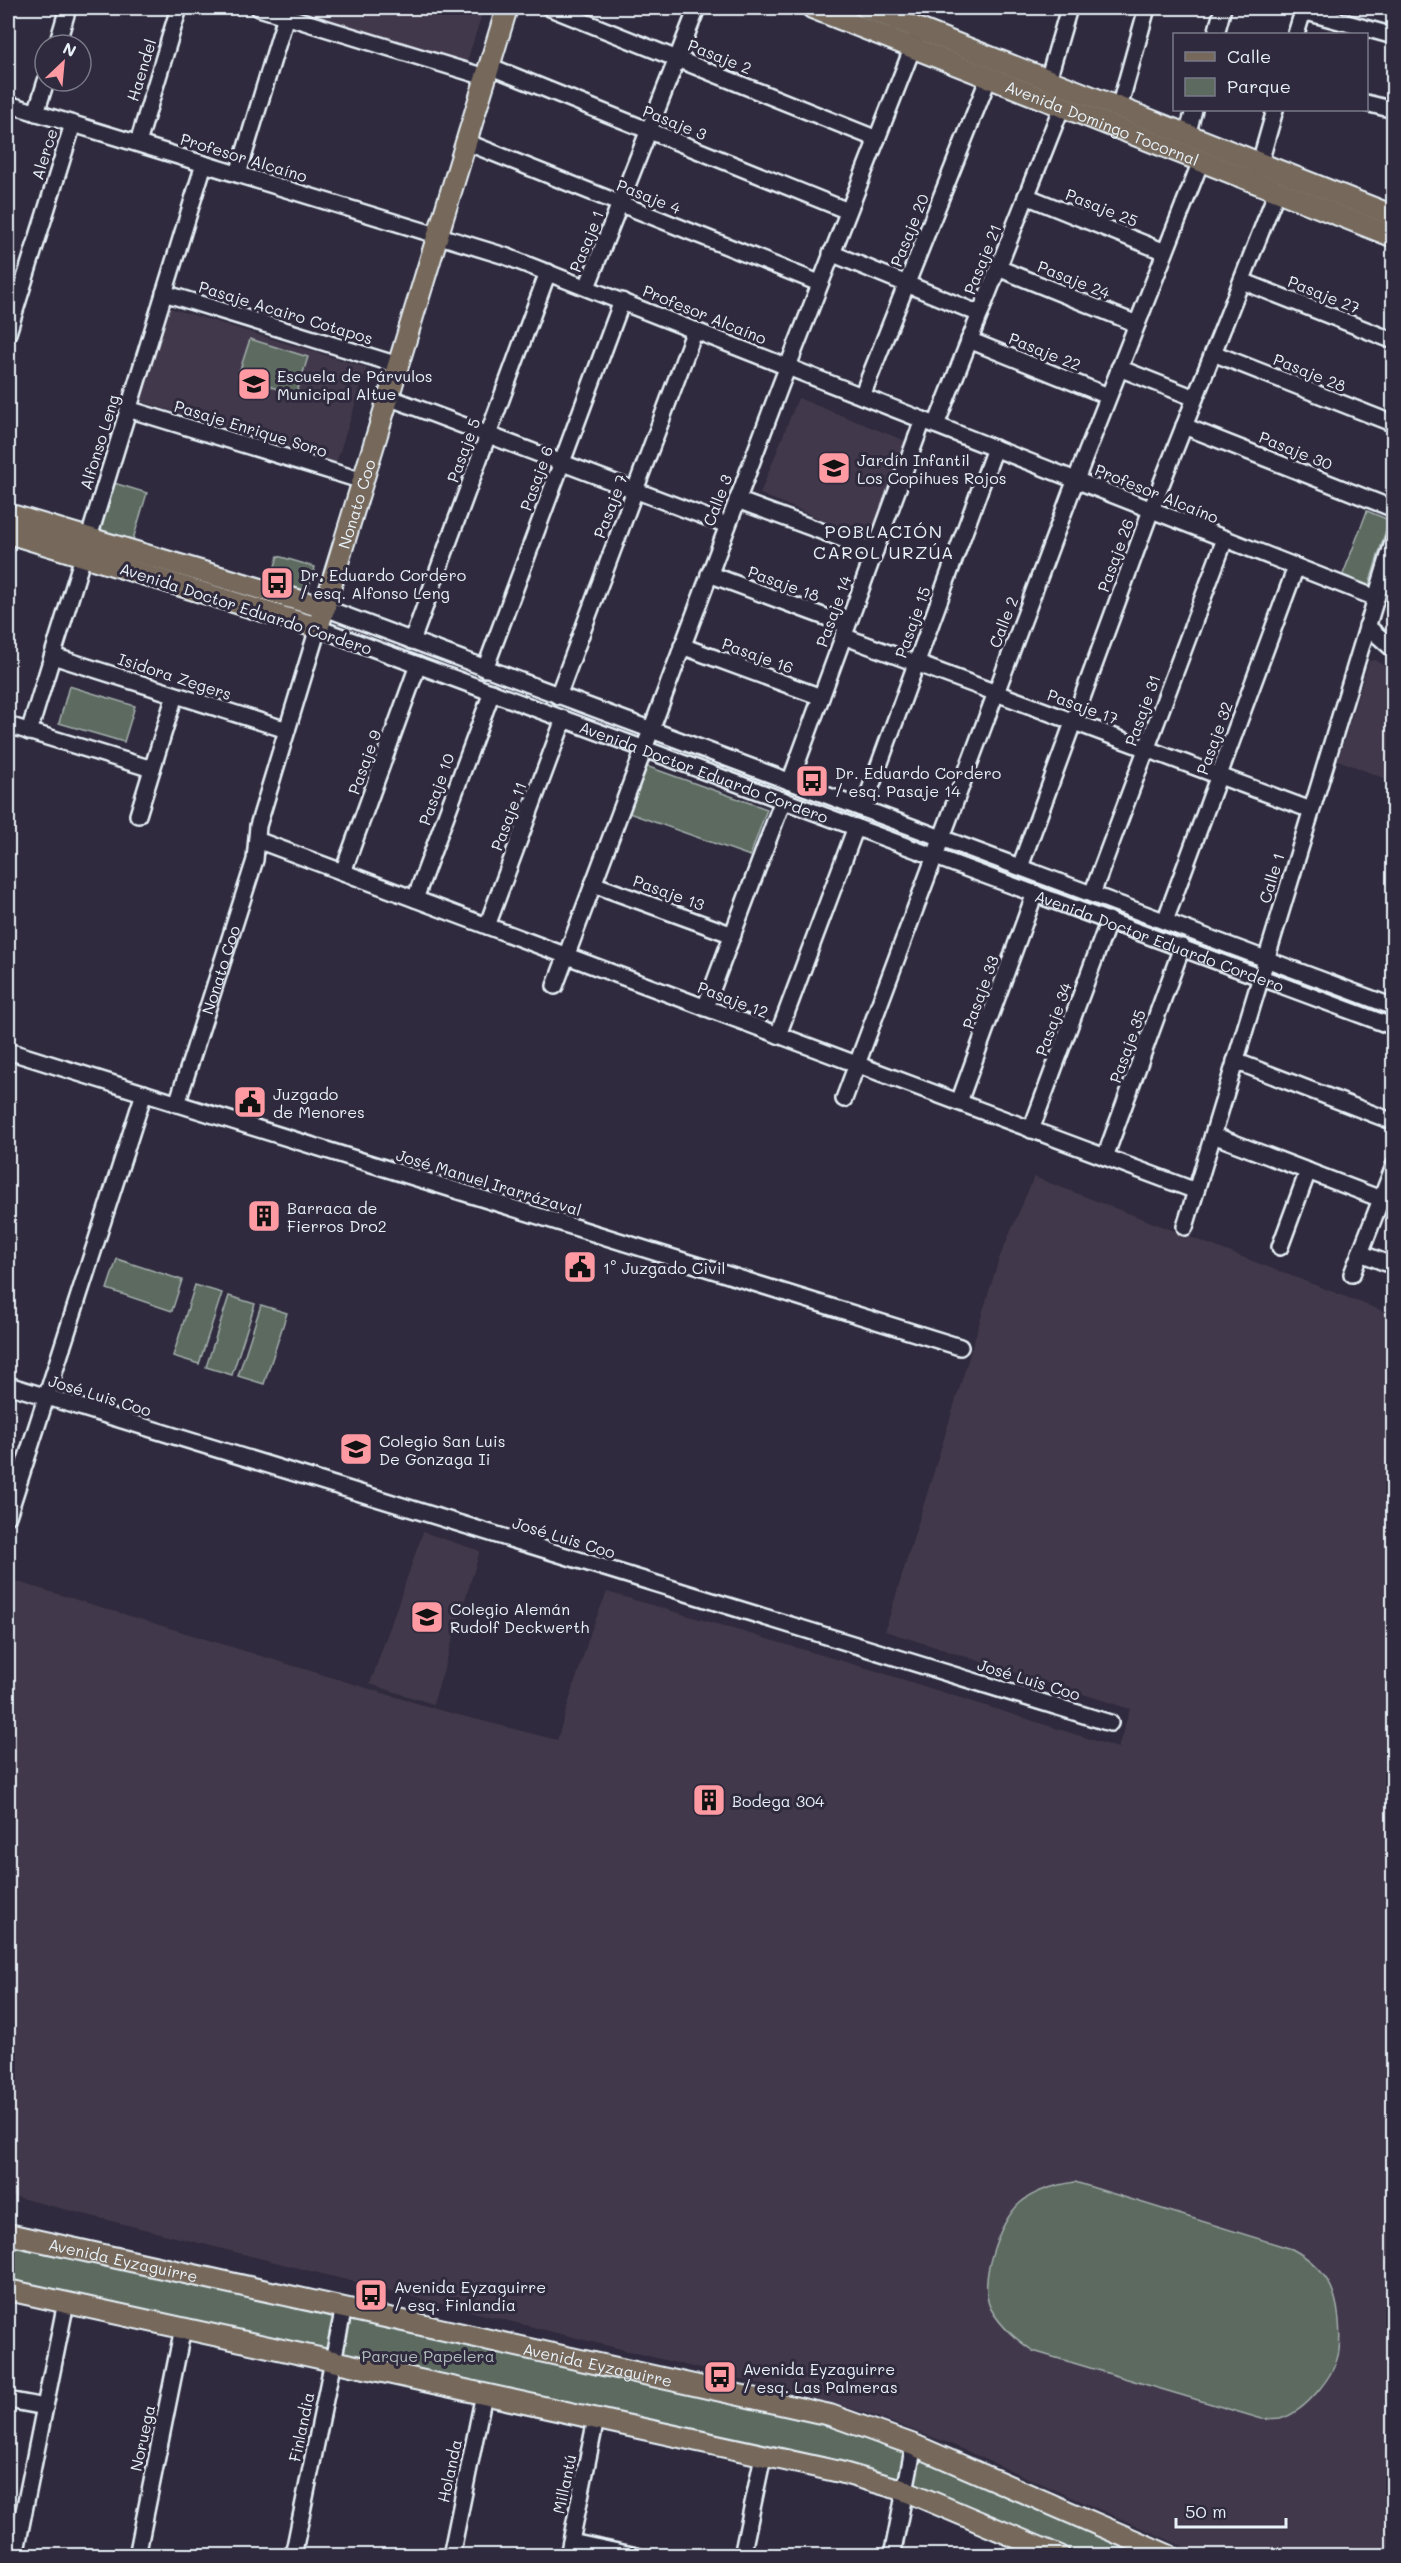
<svg xmlns="http://www.w3.org/2000/svg" width="1401" height="2563" font-family="Mali,sans-serif">
  <style>
    .built { fill: #42384b }
    .green { fill: #5d6a60; stroke: #a2aeac; stroke-width: 1.5 }
    .lines { fill: none; stroke-linecap: round; stroke-linejoin: round }
    .minor-casing { stroke: #e8f1f8; stroke-width: 20 }
    .major-casing { stroke: #e8f1f8; stroke-width: 24 }
    .minor { stroke: #2f2a3d; stroke-width: 15 }
    .major { stroke: #76695c; stroke-width: 20 }
    .labels { text-anchor: middle; dominant-baseline: central; stroke-width: 6; stroke-linejoin: round; paint-order: stroke }
    .street-label { font-size: 16px; fill: #e8f1f8; stroke: #2f2a3d }
    .poi-label { font-size: 16px; fill: #e8f1f8; stroke: #2f2a3d; text-anchor: start }
    .park-label { font-size: 16px; fill: #b0bbbb; stroke: #2f2a3d }
    .neighbourhood-label { font-size: 18px; letter-spacing: 1.5px; fill: #e8f1f8; stroke: #2f2a3d }
  </style>
  <rect width="100%" height="100%" fill="#2f2a3d"/>
  <filter id="ink" filterUnits="userSpaceOnUse"><feTurbulence type="fractalNoise" baseFrequency=".0167" numOctaves="2"/><feDisplacementMap in="SourceGraphic" scale="12" xChannelSelector="R" yChannelSelector="G"/><feConvolveMatrix kernelMatrix="1 2 1 2 8 2 1 2 1" color-interpolation-filters="sRGB"/></filter>
  <g filter="url(#ink)">
    <g class="built">
      <path d="M284,8H484L467,61Z"/>
      <path d="M170,308L367,368L336,463L140,401Z"/>
      <path d="M798,398L908,442L870,539L760,494Z"/>
      <path d="M1376,660L1393,673V782L1338,760L1369,661Z"/>
      <path d="M1034,1177L1393,1315V2555H1203L948,2443L863,2412L780,2389L8,2195V1579L439,1710L557,1740L591,1631L607,1592L873,1670L1118,1748L1130,1709L885,1631L999,1259Z"/>
      <path d="M423,1532L480,1551L433,1704L370,1684Z"/>
    </g>
    <g class="green">
      <path d="M250,339L308,357L296,395L238,376Z"/>
      <path d="M114,483L147,493L132,543L99,533Z"/>
      <path d="M1367,511L1389,520L1368,588L1342,577Z"/>
      <path d="M278,556L315,567L307,594L270,583Z"/>
      <path d="M69,686L135,706L124,742L59,723Z"/>
      <path d="M646,766L767,809L750,856L629,813Z"/>
      <path d="M117,1259L182,1280L172,1311L107,1289Z"/>
      <path d="M195,1285L222,1293L199,1364L173,1356Z"/>
      <path d="M229,1296L255,1304L232,1375L206,1367Z"/>
      <path d="M261,1305L287,1313L264,1384L238,1376Z"/>
      <path d="M1075,2182L1292,2249C1309,2258 1322,2269 1331,2287C1339,2304 1341,2332 1339,2351C1335,2376 1305,2412 1280,2419C1275,2420 1267,2419 1262,2419L1033,2351C1016,2339 1002,2328 991,2309C977,2284 999,2221 1020,2203C1035,2190 1056,2185 1075,2182Z"/>
      <path d="M8,2246L390,2324L832,2425L891,2446L1149,2555H1073L933,2495L8,2282Z"/>
    </g>
    <g class="lines">
      <g class="minor-casing">
        <g id="minor">
          <path d="M259,8L485,77"/>
          <path d="M550,8L877,139"/>
          <path d="M1303,11L1394,36"/>
          <path d="M1216,34L1223,8"/>
          <path d="M1296,34L1304,8"/>
          <path d="M57,45L68,8"/>
          <path d="M489,66L848,211"/>
          <path d="M1048,80L1069,8"/>
          <path d="M1366,103L1394,110"/>
          <path d="M8,104L505,256L1376,598"/>
          <path d="M1119,108L1147,8"/>
          <path d="M36,113L46,81"/>
          <path d="M1187,135L1194,110"/>
          <path d="M466,142L819,283"/>
          <path d="M138,143L179,8"/>
          <path d="M1257,173L1275,110"/>
          <path d="M238,174L286,16"/>
          <path d="M1026,196L1165,252"/>
          <path d="M831,253L980,314"/>
          <path d="M998,268L1137,324"/>
          <path d="M1242,281L1394,341"/>
          <path d="M587,287L697,8"/>
          <path d="M164,293L398,365"/>
          <path d="M8,333L73,124"/>
          <path d="M969,340L1108,396"/>
          <path d="M1213,353L1394,424"/>
          <path d="M1119,368L1195,398"/>
          <path d="M862,396L989,77"/>
          <path d="M388,397L727,525"/>
          <path d="M128,409L363,481"/>
          <path d="M936,425L1062,106"/>
          <path d="M1184,426L1394,509"/>
          <path d="M737,500L875,551"/>
          <path d="M709,574L847,625"/>
          <path d="M325,608L1394,1007"/>
          <path d="M1367,626L1394,650"/>
          <path d="M843,636L1311,810"/>
          <path d="M412,641L548,272"/>
          <path d="M682,646L821,697"/>
          <path d="M53,656L287,730"/>
          <path d="M485,669L622,301"/>
          <path d="M558,696L695,330"/>
          <path d="M8,725L152,769"/>
          <path d="M29,732L204,164"/>
          <path d="M790,782L923,420"/>
          <path d="M863,809L995,448"/>
          <path d="M138,815L175,695"/>
          <path d="M257,840L1196,1191"/>
          <path d="M1020,867L1151,510L1277,191"/>
          <path d="M343,872L418,665"/>
          <path d="M593,884L733,935"/>
          <path d="M1092,894L1225,539"/>
          <path d="M415,899L492,692"/>
          <path d="M1165,921L1296,567"/>
          <path d="M487,926L564,719"/>
          <path d="M555,986L781,384L916,39"/>
          <path d="M705,1008L783,800"/>
          <path d="M778,1035L856,827"/>
          <path d="M8,1051L960,1347"/>
          <path d="M1235,1061L1394,1122"/>
          <path d="M844,1099L1070,495L1201,161"/>
          <path d="M959,1102L1035,893"/>
          <path id="s1" d="M177,1104L255,860L258,826L318,628L1394,1027"/>
          <path d="M1031,1130L1109,920"/>
          <path d="M1213,1135L1381,1199"/>
          <path d="M1105,1157L1182,947"/>
          <path d="M1185,1227L1394,539"/>
          <path d="M1280,1247L1308,1171"/>
          <path d="M1360,1253L1394,1266"/>
          <path d="M1352,1274L1394,1166"/>
          <path d="M8,1385L1110,1723"/>
          <path d="M8,1516L144,1093"/>
          <path d="M8,2400L45,2407"/>
          <path d="M571,2542L637,2556"/>
          <path d="M15,2556L66,2302"/>
          <path d="M137,2556L183,2328"/>
          <path d="M293,2556L344,2307"/>
          <path d="M451,2556L484,2394"/>
          <path d="M568,2556L596,2419"/>
          <path d="M742,2556L763,2456"/>
          <path d="M892,2556L914,2445"/>
        </g>
      </g>
      <g class="major-casing">
        <g id="major">
          <path id="s2" d="M812,8L1394,237"/>
          <path d="M866,8L1394,216"/>
          <path d="M8,514L325,608"/>
          <path id="s3" d="M8,533L318,628L507,8"/>
          <path id="s4" d="M8,2234L830,2415L914,2445L1170,2556"/>
          <path d="M8,2290L840,2472L906,2491L1060,2556"/>
        </g>
      </g>
      <use href="#minor" class="minor"/>
      <use href="#major" class="major"/>
    </g>
  </g>
  <defs>
    <g id="school-square" transform="scale(1.725)"><rect x="-9" y="-9" width="18" height="18" rx="4" fill="#ff9aa2" stroke="#2f2a3d"/><path d="M0-5L7-2L0 1L-7-2ZM-4 1L0 2.5L4 1V4Q0 6-4 4Z" fill="#111"/></g>
    <g id="bus-square" transform="scale(1.725)"><rect x="-9" y="-9" width="18" height="18" rx="4" fill="#ff9aa2" stroke="#2f2a3d"/><path d="M-5-6H5V4H4V6H2V4H-2V6H-4V4H-5ZM-3.5-4V0h7V-4ZM-3.5 1.2v1.5H-2V1.2ZM2 1.2v1.5H3.5V1.2Z" fill="#111"/></g>
    <g id="civic-square" transform="scale(1.725)"><rect x="-9" y="-9" width="18" height="18" rx="4" fill="#ff9aa2" stroke="#2f2a3d"/><path d="M-.6-6.5H3V-4.5H.6V-3L4-1V1h2V6H-6V1h2V-1L-.6-3ZM-1.2 2.5V6h2.4V2.5Z" fill="#111"/></g>
    <g id="building-square" transform="scale(1.725)"><rect x="-9" y="-9" width="18" height="18" rx="4" fill="#ff9aa2" stroke="#2f2a3d"/><path d="M-4-6H4V6H1V3H-1V6H-4ZM-2.5-4.3h1.7v1.8h-1.7ZM.8-4.3h1.7v1.8H.8ZM-2.5-1h1.7V.8h-1.7ZM.8-1h1.7V.8H.8Z" fill="#111"/></g>
  </defs>
  <g fill-rule="evenodd">
    <use href="#school-square" x="254" y="384"/>
    <use href="#school-square" x="834" y="468"/>
    <use href="#bus-square" x="277" y="583"/>
    <use href="#bus-square" x="812" y="781"/>
    <use href="#civic-square" x="250" y="1102"/>
    <use href="#building-square" x="264" y="1216"/>
    <use href="#civic-square" x="580" y="1267"/>
    <use href="#school-square" x="356" y="1449"/>
    <use href="#school-square" x="427" y="1617"/>
    <use href="#building-square" x="709" y="1800"/>
    <use href="#bus-square" x="371" y="2295"/>
    <use href="#bus-square" x="720" y="2377"/>
  </g>
  <g class="labels">
    <g class="street-label">
      <text transform="translate(720 56) rotate(22)">Pasaje 2</text>
      <text transform="translate(141 70) rotate(-73)">Haendel</text>
      <text transform="translate(675 122) rotate(22)">Pasaje 3</text>
      <text stroke="none"><textPath href="#s2" startOffset="312">Avenida Domingo Tocornal</textPath></text>
      <text transform="translate(44 154) rotate(-73)">Alerce</text>
      <text transform="translate(244 157) rotate(17)">Profesor Alcaíno</text>
      <text transform="translate(649 196) rotate(22)">Pasaje 4</text>
      <text transform="translate(1102 207) rotate(22)">Pasaje 25</text>
      <text transform="translate(909 230) rotate(-68)">Pasaje 20</text>
      <text transform="translate(586 241) rotate(-68)">Pasaje 1</text>
      <text transform="translate(982 259) rotate(-68)">Pasaje 21</text>
      <text transform="translate(1074 279) rotate(22)">Pasaje 24</text>
      <text transform="translate(1324 294) rotate(22)">Pasaje 27</text>
      <text transform="translate(286 312) rotate(17)">Pasaje Acairo Cotapos</text>
      <text transform="translate(705 314) rotate(22)">Profesor Alcaíno</text>
      <text transform="translate(1045 351) rotate(22)">Pasaje 22</text>
      <text transform="translate(1310 372) rotate(22)">Pasaje 28</text>
      <text transform="translate(251 428) rotate(17)">Pasaje Enrique Soro</text>
      <text transform="translate(99 442) rotate(-73)">Alfonso Leng</text>
      <text transform="translate(463 450) rotate(-70)">Pasaje 5</text>
      <text transform="translate(1296 450) rotate(22)">Pasaje 30</text>
      <text transform="translate(536 478) rotate(-70)">Pasaje 6</text>
      <text transform="translate(1157 493) rotate(22)">Profesor Alcaíno</text>
      <text transform="translate(717 500) rotate(-69)">Calle 3</text>
      <text stroke="none"><textPath href="#s3" startOffset="454">Nonato Coo</textPath></text>
      <text transform="translate(610 506) rotate(-69)">Pasaje 7</text>
      <text transform="translate(1115 555) rotate(-70)">Pasaje 26</text>
      <text transform="translate(784 583) rotate(20)">Pasaje 18</text>
      <text transform="translate(246 608) rotate(18)">Avenida Doctor Eduardo Cordero</text>
      <text transform="translate(833 611) rotate(-70)">Pasaje 14</text>
      <text transform="translate(912 622) rotate(-70)">Pasaje 15</text>
      <text transform="translate(1003 622) rotate(-69)">Calle 2</text>
      <text transform="translate(758 655) rotate(20)">Pasaje 16</text>
      <text transform="translate(175 676) rotate(18)">Isidora Zegers</text>
      <text transform="translate(1083 706) rotate(20)">Pasaje 17</text>
      <text transform="translate(1142 710) rotate(-70)">Pasaje 31</text>
      <text transform="translate(1214 738) rotate(-70)">Pasaje 32</text>
      <text transform="translate(364 762) rotate(-70)">Pasaje 9</text>
      <text stroke="none"><textPath href="#s1" startOffset="909">Avenida Doctor Eduardo Cordero</textPath></text>
      <text transform="translate(436 789) rotate(-70)">Pasaje 10</text>
      <text transform="translate(508 816) rotate(-69)">Pasaje 11</text>
      <text transform="translate(1271 878) rotate(-73)">Calle 1</text>
      <text transform="translate(669 892) rotate(20)">Pasaje 13</text>
      <text stroke="none"><textPath href="#s1" startOffset="1395">Avenida Doctor Eduardo Cordero</textPath></text>
      <text stroke="none"><textPath href="#s1" startOffset="141">Nonato Coo</textPath></text>
      <text transform="translate(980 992) rotate(-70)">Pasaje 33</text>
      <text transform="translate(733 999) rotate(21)">Pasaje 12</text>
      <text transform="translate(1053 1019) rotate(-70)">Pasaje 34</text>
      <text transform="translate(1127 1046) rotate(-70)">Pasaje 35</text>
      <text transform="translate(489 1182) rotate(17)">José Manuel Irarrázaval</text>
      <text transform="translate(100 1395) rotate(17)">José Luis Coo</text>
      <text transform="translate(564 1537) rotate(17)">José Luis Coo</text>
      <text transform="translate(1029 1679) rotate(17)">José Luis Coo</text>
      <text stroke="none"><textPath href="#s4" startOffset="118">Avenida Eyzaguirre</textPath></text>
      <text stroke="none"><textPath href="#s4" startOffset="604">Avenida Eyzaguirre</textPath></text>
      <text transform="translate(301 2427) rotate(-78)">Finlandia</text>
      <text transform="translate(142 2438) rotate(-78)">Noruega</text>
      <text transform="translate(449 2471) rotate(-78)">Holanda</text>
      <text transform="translate(564 2484) rotate(-78)">Millantú</text>
    </g>
    <g class="poi-label">
      <text x="277" y="375">Escuela de Párvulos<tspan x="277" dy="18">Municipal Altue</tspan></text>
      <text x="857" y="459">Jardín Infantil<tspan x="857" dy="18">Los Copihues Rojos</tspan></text>
      <text x="300" y="574">Dr. Eduardo Cordero<tspan x="300" dy="18">/ esq. Alfonso Leng</tspan></text>
      <text x="835" y="772">Dr. Eduardo Cordero<tspan x="835" dy="18">/ esq. Pasaje 14</tspan></text>
      <text x="273" y="1093">Juzgado<tspan x="273" dy="18">de Menores</tspan></text>
      <text x="287" y="1207">Barraca de<tspan x="287" dy="18">Fierros Dro2</tspan></text>
      <text x="603" y="1267">1° Juzgado Civil</text>
      <text x="379" y="1440">Colegio San Luis<tspan x="379" dy="18">De Gonzaga Ii</tspan></text>
      <text x="450" y="1608">Colegio Alemán<tspan x="450" dy="18">Rudolf Deckwerth</tspan></text>
      <text x="732" y="1800">Bodega 304</text>
      <text x="394" y="2286">Avenida Eyzaguirre<tspan x="394" dy="18">/ esq. Finlandia</tspan></text>
      <text x="743" y="2368">Avenida Eyzaguirre<tspan x="743" dy="18">/ esq. Las Palmeras</tspan></text>
    </g>
    <g class="park-label">
      <text x="428" y="2355">Parque Papelera</text>
    </g>
    <g class="neighbourhood-label">
      <text x="884" y="531">POBLACIÓN<tspan x="884" dy="21">CAROL URZÚA</tspan></text>
    </g>
  </g>
  <rect width="1401" height="2563" fill="none" stroke="#2f2a3d" stroke-width="30"/>
  <rect x="15" y="15" width="1371" height="2533" fill="none" stroke="#e8f1f8" stroke-width="2" filter="url(#ink)"/>
  <rect x="1173" y="33" width="195" height="78" fill="#2f2a3d" stroke="#797a88" stroke-width="1.5"/>
  <rect x="1185" y="52" width="30" height="9" fill="#76695c" stroke="#797a88" stroke-width="1.5"/>
  <text x="1227" y="63" font-size="18" fill="#e8f1f8">Calle</text>
  <rect x="1185" y="78" width="30" height="18" fill="#5d6a60" stroke="#797a88" stroke-width="1.5"/>
  <text x="1227" y="93" font-size="18" fill="#e8f1f8">Parque</text>
  <g transform="translate(63 63) rotate(26)"><circle r="28" fill="#2f2a3d" stroke="#797a88" stroke-width="1.5"/>
  <path d="M0-4.5L10 22L0 15L-10 22Z" fill="#ff9aa2"/>
  <text y="-9" font-size="16" font-weight="bold" text-anchor="middle" fill="#e8f1f8">N</text>
  </g>
  <path d="M1176 2518v9h110v-9" fill="none" stroke="#e8f1f8" stroke-width="3"/>
  <text x="1185" y="2518" font-size="18" fill="#e8f1f8" stroke="#2f2a3d" stroke-width="4.5" paint-order="stroke">50 m</text>
</svg>
